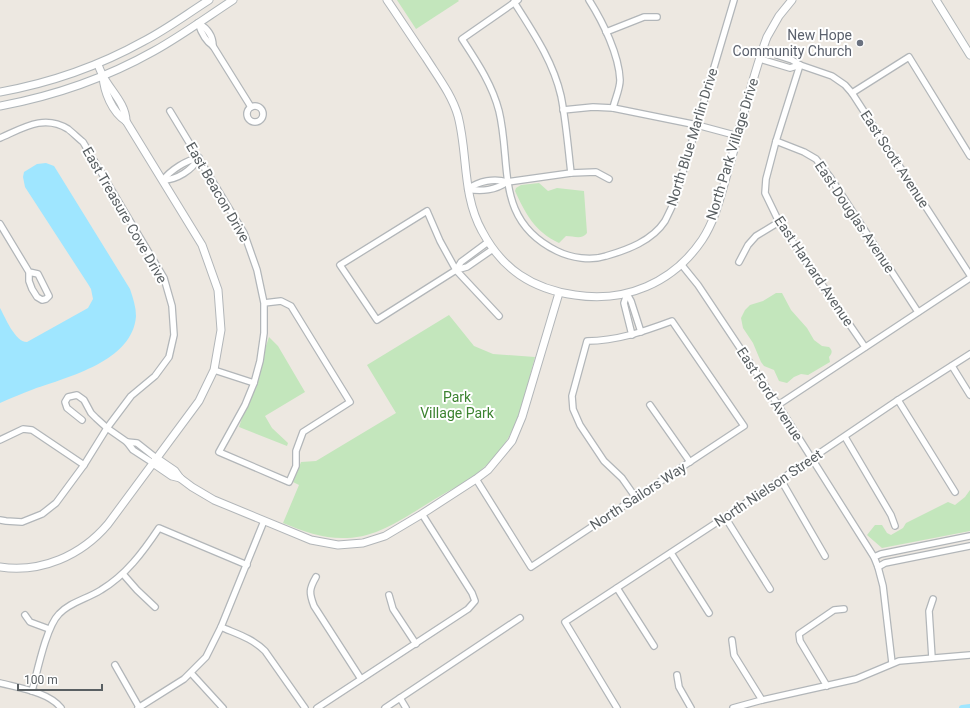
<svg xmlns="http://www.w3.org/2000/svg" width="970" height="708" font-family="Roboto,sans-serif">
  <style>
    .park { fill: #c3e6bc }
    .water { fill: #9fe6ff }
    .lines { fill: none; stroke-linecap: round; stroke-linejoin: round }
    .canal { stroke: #9fe6ff; stroke-width: 6 }
    .minor-casing { stroke: #b2b6b9; stroke-width: 8 }
    .tertiary-casing { stroke: #b2b6b9; stroke-width: 9 }
    .secondary-casing { stroke: #b0b6b9; stroke-width: 9 }
    .minor { stroke: #fff; stroke-width: 5.5 }
    .tertiary { stroke: #fff; stroke-width: 7 }
    .secondary { stroke: #fff; stroke-width: 7 }
    .worship-dot { fill: #6b7280; stroke: #fff; stroke-width: 1.5 }
    .labels { text-anchor: middle; dominant-baseline: central; stroke-width: 4; stroke-linejoin: round; paint-order: stroke }
    .worship-label { font-size: 14px; fill: #5b616d; stroke: #fff; text-anchor: end }
    .street-label { font-size: 14px; fill: #595f62; stroke: #fff }
    .park-label { font-size: 14px; fill: #3c8330; stroke: #fff }
  </style>
  <rect width="100%" height="100%" fill="#ede8e1"/>
  <g class="park">
    <path d="M397,0H458L459,1L416,29Z"/>
    <path d="M539,183L548,191L557,188L584,191L587,233C582,240 574,236 566,236L559,243C535,232 525,213 515,191L516,188L521,185Z"/>
    <path d="M776,293H782L791,310L807,328L814,340L822,346L829,347C833,351 832,353 829,357L830,362L808,375L801,374L794,377L787,383L779,381L774,370L764,366L761,362L753,343L743,328L741,318L745,310L750,305L763,301Z"/>
    <path d="M449,315L474,346L493,354L535,357C527,385 522,416 507,440C500,451 491,462 481,470C467,482 450,490 435,499C408,515 380,537 347,538C324,539 305,532 283,523L299,485L293,482L301,462L316,461L396,413L367,365Z"/>
    <path d="M269,337L278,346L305,392L265,416L272,428L288,443L287,446L239,427Z"/>
    <path d="M970,490V531L882,548L867,535L875,525H882L887,533L891,535L903,528L906,523L948,502L955,505L965,497Z"/>
  </g>
  <path class="water" d="M46,163L54,166L59,174L130,289C133,298 136,307 136,316C133,361 68,377 34,389C23,393 11,398 0,403V308C5,317 15,342 27,342L88,308L93,299L91,289L88,284L25,187L23,177L24,172L37,164Z"/>
  <g class="lines">
    <path class="canal" d="M962,708L970,707"/>
    <g class="minor-casing">
      <g id="minor">
        <path d="M518,0L462,39C477,62 492,84 499,111C512,165 494,220 557,251C571,258 591,261 606,256C627,250 652,241 665,221C668,215 671,209 674,202L734,0"/>
        <path d="M589,0C603,22 619,55 620,80C620,89 615,99 613,108"/>
        <path d="M514,2C533,32 553,61 561,96C566,121 568,147 571,173"/>
        <path d="M198,23C201,32 205,41 213,46L251,107"/>
        <path d="M198,23C207,28 213,35 213,46"/>
        <path d="M606,32L644,17H657"/>
        <path d="M762,50L792,60L800,65L832,76L845,85L852,93L970,275"/>
        <path d="M760,59L790,68L800,65"/>
        <path d="M800,65L776,141L766,179L765,193L779,222L865,347"/>
        <path d="M852,93L909,57L970,156"/>
        <circle cx="255" cy="114" r="8"/>
        <path d="M563,110L593,107L613,108L697,125L738,136"/>
        <path d="M170,111L244,233L257,270L264,303V333L260,361L254,383L245,405L219,452L289,482L296,466V451L303,432L350,402L291,306L281,301L264,303"/>
        <path d="M0,138C23,128 44,114 68,129C73,133 78,138 83,142L164,278L172,306L174,335L169,357L155,376L131,396L107,428L84,465L56,503L42,514L22,522L6,521L0,520"/>
        <path d="M776,141L804,152L816,159L830,177L918,312"/>
        <path d="M163,180C177,180 192,170 199,158"/>
        <path d="M163,180C171,170 186,160 199,158"/>
        <path d="M468,189C481,192 496,190 507,182L571,173L596,172L609,179"/>
        <path d="M468,189C479,181 494,178 507,182"/>
        <path d="M0,224L29,272V281L32,289L37,297L42,300L46,299L49,296L38,274L29,272"/>
        <path d="M493,249L467,267L456,270L377,320L340,265L427,211L440,241L456,270L499,316"/>
        <path d="M739,262L748,245L756,236L779,222"/>
        <path d="M681,264L698,285L778,405L874,557L878,567L883,586L892,663"/>
        <path d="M456,270L461,262L488,242"/>
        <path d="M627,294L624,303L632,335"/>
        <path d="M627,294L631,301L641,332"/>
        <path d="M952,366L970,395"/>
        <path d="M214,370L254,383"/>
        <path d="M898,400L955,492"/>
        <path d="M650,405L690,462"/>
        <path d="M778,405L970,278"/>
        <path d="M82,420L67,408L65,402L68,397L77,395L84,400L91,413L96,418L107,428L127,442L133,450L153,463"/>
        <path d="M845,437L891,515L895,526"/>
        <path d="M0,440L23,429L32,430L84,465"/>
        <path d="M127,442L137,443L156,458"/>
        <path d="M476,479L531,567L744,426L672,321C645,331 617,341 587,341L572,396L573,409L580,425L604,461L622,478L636,498"/>
        <path d="M781,480L825,556"/>
        <path d="M725,517L770,589"/>
        <path d="M671,553L709,613"/>
        <path d="M874,557L881,554L970,536"/>
        <path d="M878,567L885,563L970,546"/>
        <path d="M123,574L137,590L155,607"/>
        <path d="M316,577C309,589 309,593 314,606L361,679"/>
        <path d="M617,588L654,646"/>
        <path d="M389,595L393,609L416,644"/>
        <path d="M25,615L30,622L49,629"/>
        <path d="M221,627C237,634 252,638 265,651L305,708"/>
        <path d="M732,640L734,655L762,700"/>
        <path d="M932,658L929,611L933,599"/>
        <path d="M115,665L139,707"/>
        <path d="M191,673L223,708"/>
        <path d="M677,675L679,687L691,708"/>
        <path d="M0,683C19,688 49,692 61,708"/>
        <path d="M827,686L800,641L799,634L834,610L844,609"/>
        <path d="M32,691C37,673 46,627 59,614C70,602 87,599 101,590C126,575 143,552 159,528L247,565"/>
        <path d="M400,698L406,708"/>
        <path d="M138,708L184,679L206,657L221,627L264,521"/>
        <path d="M317,708L468,609L475,601L472,593L422,514"/>
        <path d="M385,708L520,618"/>
        <path d="M617,708L565,622L725,517L898,400L970,354"/>
        <path d="M733,708L762,700L856,679L899,661L970,655"/>
      </g>
    </g>
    <g class="tertiary-casing">
      <g id="tertiary">
        <path d="M387,0C400,19 413,39 426,58C438,77 452,95 458,116C468,154 462,195 482,231C502,269 532,289 575,295C625,303 673,283 702,240C716,219 721,194 728,171C741,126 751,80 767,37L779,16L792,0"/>
        <path d="M98,64C99,68 101,72 103,76C110,90 126,104 126,121"/>
        <path d="M156,458L175,471L180,478L192,487L214,500L311,540L338,545L363,543L385,536L422,514L476,479L488,470L512,441L522,417L559,293"/>
        <path d="M153,463L172,476L180,478"/>
        <path d="M0,567C41,573 81,556 108,524L199,401L214,370L221,330L218,290L202,245L126,121C112,112 104,92 103,76"/>
      </g>
    </g>
    <g class="secondary-casing">
      <g id="secondary">
        <path d="M936,0L970,55"/>
        <path d="M0,92C50,83 99,66 144,41C167,29 187,14 209,0"/>
        <path d="M0,106C54,96 106,78 154,51C181,36 207,17 233,0"/>
      </g>
    </g>
    <use href="#minor" class="minor"/>
    <use href="#tertiary" class="tertiary"/>
    <use href="#secondary" class="secondary"/>
  </g>
  <circle class="worship-dot" cx="860" cy="43" r="4"/>
  <g class="labels">
    <g class="worship-label">
      <text x="852" y="35">New Hope<tspan x="852" dy="16">Community Church</tspan></text>
    </g>
    <g class="street-label">
      <text transform="translate(692 137) rotate(-73)">North Blue Marlin Drive</text>
      <text transform="translate(732 149) rotate(-73)">North Park Village Drive</text>
      <text transform="translate(895 159) rotate(57)">East Scott Avenue</text>
      <text transform="translate(218 192) rotate(60)">East Beacon Drive</text>
      <text transform="translate(125 215) rotate(60)">East Treasure Cove Drive</text>
      <text transform="translate(855 217) rotate(56)">East Douglas Avenue</text>
      <text transform="translate(814 271) rotate(56)">East Harvard Avenue</text>
      <text transform="translate(770 394) rotate(57)">East Ford Avenue</text>
      <text transform="translate(768 488) rotate(-34)">North Nielson Street</text>
      <text transform="translate(638 496) rotate(-33)">North Sailors Way</text>
    </g>
    <g class="park-label">
      <text x="457" y="397">Park<tspan x="457" dy="16">Village Park</tspan></text>
    </g>
  </g>
  <path d="M18 684v6h84v-6" fill="none" stroke="#595f62" stroke-width="2"/>
  <text x="24" y="684" font-size="12" fill="#595f62" stroke="#ffffff" stroke-width="3" paint-order="stroke">100 m</text>
</svg>
